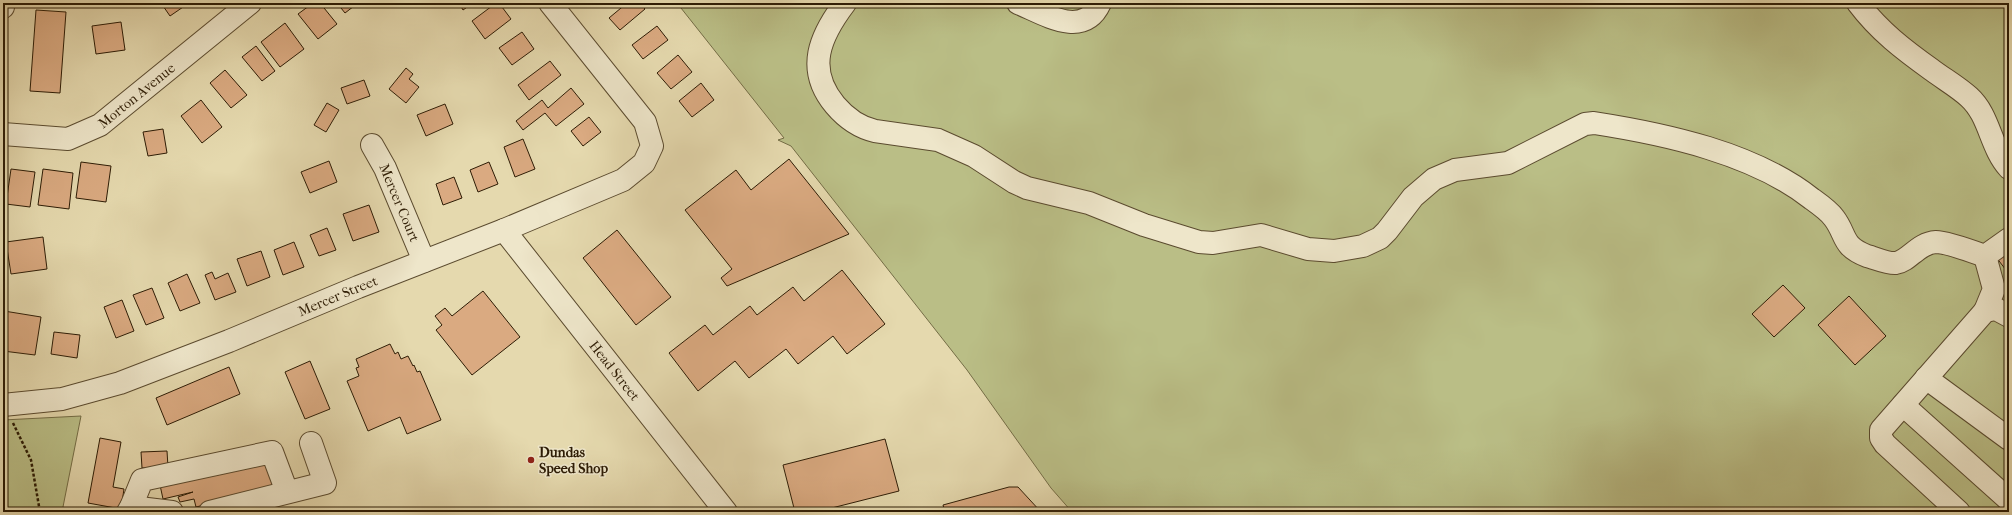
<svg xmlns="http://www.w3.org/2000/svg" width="2012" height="515" font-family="'IM FELL French Canon',serif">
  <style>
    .green { fill: #babe86; stroke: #746d46 }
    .building { fill: #daaa81; stroke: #2d1c05 }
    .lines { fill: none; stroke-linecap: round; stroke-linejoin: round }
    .minor-casing { stroke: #5b4b2f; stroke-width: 24 }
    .path { stroke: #2d1c05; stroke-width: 2.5; stroke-dasharray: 3 2; stroke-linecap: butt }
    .minor { stroke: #eee6ca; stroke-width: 22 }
    .poi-dot { fill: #8f2418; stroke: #eee6ca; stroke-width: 1.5 }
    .labels { text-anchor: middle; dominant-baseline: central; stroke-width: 3; stroke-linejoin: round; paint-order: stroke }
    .street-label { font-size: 14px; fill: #2d1c05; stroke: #eee6ca }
    .poi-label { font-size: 14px; font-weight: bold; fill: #2d1c05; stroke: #eee6ca; text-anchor: start }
  </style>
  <rect width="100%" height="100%" fill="#e5d9ae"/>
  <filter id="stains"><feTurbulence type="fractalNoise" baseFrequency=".005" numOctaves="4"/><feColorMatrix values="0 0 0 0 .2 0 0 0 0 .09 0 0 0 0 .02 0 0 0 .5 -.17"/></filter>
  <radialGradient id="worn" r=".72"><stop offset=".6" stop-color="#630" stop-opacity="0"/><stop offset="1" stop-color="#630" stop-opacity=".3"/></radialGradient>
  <g class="green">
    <path d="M677,3H2009V512H1072L1051,488L967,370L791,146L778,140L784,138Z"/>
    <path d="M81,416L62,512H3V420Z"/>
  </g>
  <g class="building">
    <path d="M161,3H185L186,5L170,16Z"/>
    <path d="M313,3H320L337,24L318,39L298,14Z"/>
    <path d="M337,3H358L345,13Z"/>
    <path d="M459,3H473L463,10Z"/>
    <path d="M496,3H499L511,19L485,39L472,21Z"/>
    <path d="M627,3H640L645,9L620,30L609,18Z"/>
    <path d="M36,10L66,12L60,93L30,91Z"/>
    <path d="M121,22L125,50L96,54L92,26Z"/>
    <path d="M285,23L304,49L280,67L261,42Z"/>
    <path d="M657,26L668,40L643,59L632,45Z"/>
    <path d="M522,32L534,49L512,65L499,48Z"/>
    <path d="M256,46L275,71L262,81L242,57Z"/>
    <path d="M678,55L692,72L671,89L657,73Z"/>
    <path d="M550,61L561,75L529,100L518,85Z"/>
    <path d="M406,68L413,74L409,79L419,87L406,103L389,89Z"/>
    <path d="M225,70L247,95L231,108L210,83Z"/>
    <path d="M364,80L370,96L347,104L341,88Z"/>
    <path d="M701,83L714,100L692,117L679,101Z"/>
    <path d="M571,88L584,104L556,126L545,113L523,130L516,121L542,100L548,108Z"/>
    <path d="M201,100L222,127L202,143L181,116Z"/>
    <path d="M327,103L339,110L326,132L314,125Z"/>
    <path d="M445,104L453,124L426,136L417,115Z"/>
    <path d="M589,117L601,132L583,146L571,131Z"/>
    <path d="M163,129L167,153L148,156L143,132Z"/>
    <path d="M523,139L535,169L515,177L504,147Z"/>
    <path d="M789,159L849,234L727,286L721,278L732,269L685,210L736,170L751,190Z"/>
    <path d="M329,161L337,182L310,193L301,172Z"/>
    <path d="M81,162L111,166L106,202L76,198Z"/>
    <path d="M489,162L498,184L478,192L470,170Z"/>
    <path d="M11,169L35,172L30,207L6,204Z"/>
    <path d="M43,169L73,173L69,209L38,205Z"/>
    <path d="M454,177L462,198L443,205L436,184Z"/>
    <path d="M369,205L379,232L353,241L343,214Z"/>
    <path d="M327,228L336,250L319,256L310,235Z"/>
    <path d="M617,230L671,297L636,325L583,258Z"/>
    <path d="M43,237L47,269L11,274L6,242Z"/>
    <path d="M294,242L304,267L283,275L274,250Z"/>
    <path d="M2009,247V274L1996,257Z"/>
    <path d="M261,251L270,277L247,286L237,259Z"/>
    <path d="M842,270L885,324L847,354L833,336L798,364L786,349L749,378L735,361L698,391L669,353L705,325L713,335L750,306L757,315L793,287L804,301Z"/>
    <path d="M212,272L215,279L228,273L236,292L215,300L205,275Z"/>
    <path d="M187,274L200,303L180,311L168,283Z"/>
    <path d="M1783,285L1805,308L1774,337L1752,314Z"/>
    <path d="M152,288L164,318L146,325L133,295Z"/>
    <path d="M483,291L520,337L472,375L436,330L442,325L435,316L445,308L452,316Z"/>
    <path d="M1849,296L1886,336L1855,365L1818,325Z"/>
    <path d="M122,300L134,331L116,338L104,307Z"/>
    <path d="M4,311L41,317L35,355L3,351Z"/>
    <path d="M54,332L80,335L77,358L51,354Z"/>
    <path d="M390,344L395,354L398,352L401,359L408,356L413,366L414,365L417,372L420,371L441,420L407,434L400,417L368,431L347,381L359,376L356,368L359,367L356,359Z"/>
    <path d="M310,361L330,409L305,419L285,372Z"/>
    <path d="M229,367L240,394L167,425L156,398Z"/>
    <path d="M100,438L121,442L113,487L124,489L121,509L88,503Z"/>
    <path d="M885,439L899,491L816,512H795L783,465Z"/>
    <path d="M167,451L168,467L142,468L141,452Z"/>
    <path d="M266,460L278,487L196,507L194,499L180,502L178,497L193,492L163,499L160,485Z"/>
    <path d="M1009,487H1018L1041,512H945L943,505Z"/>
  </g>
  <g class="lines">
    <g class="minor-casing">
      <g id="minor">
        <path d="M845,3C820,36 805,69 835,105C846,118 858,127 875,131L938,140L974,156L1014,182L1027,188L1089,203L1144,225L1199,242L1213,243L1261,235L1308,249L1334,251L1363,246L1380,238L1387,231L1413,197L1434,179L1455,170L1508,163L1585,124L1594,123C1665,134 1754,153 1812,199C1819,204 1829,211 1834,218C1847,235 1841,246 1867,256C1875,258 1888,264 1896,263C1909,261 1918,243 1936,242C1946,242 1974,252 1985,256L2009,239"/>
        <path d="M1018,3C1043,13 1083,40 1100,3"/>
        <path d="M1858,3C1879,31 1904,50 1932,70C1944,79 1958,87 1969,97C1990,116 1990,147 2009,168"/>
        <path d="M3,7V3"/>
        <path id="s1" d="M3,134L68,139L100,125L250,3"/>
        <path id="s2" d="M372,145L385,168L424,261"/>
        <path id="s3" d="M504,230L726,512"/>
        <path d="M1985,256L1994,289L1985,311L1996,309L2009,316"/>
        <path d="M1926,378L2009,439"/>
        <path id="s4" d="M3,405L62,399L120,383L229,341L358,287L504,230L623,180L644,163L652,146L645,122L550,3"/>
        <path d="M1903,405L2009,500"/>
        <path d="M131,507L142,480L272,452L287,492"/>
        <path d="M128,512L131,507L172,512"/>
        <path d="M210,512L325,483L311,443"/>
        <path d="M1959,512L1885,444L1881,438V430L1985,311"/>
      </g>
    </g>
    <path class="path" d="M13,423L31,460L40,512"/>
    <use href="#minor" class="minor"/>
  </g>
  <circle class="poi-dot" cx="531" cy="460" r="4"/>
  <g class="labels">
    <g class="street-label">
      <text stroke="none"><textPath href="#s1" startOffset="147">Morton Avenue</textPath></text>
      <text stroke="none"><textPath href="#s2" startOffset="64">Mercer Court</textPath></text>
      <text stroke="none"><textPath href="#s4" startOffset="354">Mercer Street</textPath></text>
      <text stroke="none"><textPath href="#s3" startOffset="179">Head Street</textPath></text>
    </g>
    <g class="poi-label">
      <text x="539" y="452">Dundas<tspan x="539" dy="16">Speed Shop</tspan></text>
    </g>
  </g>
  <rect width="2012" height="515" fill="none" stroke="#e5d9ae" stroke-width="16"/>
  <rect x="4" y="4" width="2004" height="507" fill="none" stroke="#2d1c05" stroke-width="2"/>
  <rect x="8" y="8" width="1996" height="499" fill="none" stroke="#2d1c05"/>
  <rect width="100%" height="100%" filter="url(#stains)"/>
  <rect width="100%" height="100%" fill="url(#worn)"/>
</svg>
